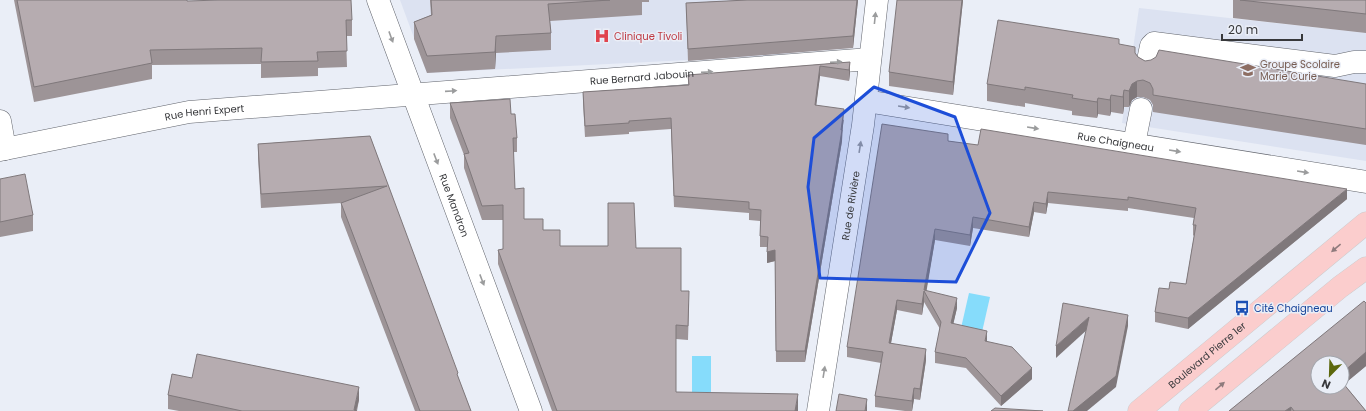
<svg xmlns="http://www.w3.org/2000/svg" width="1366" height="411" font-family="Poppins,sans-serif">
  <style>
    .built { fill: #dce2f1 }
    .water { fill: #86dcfb }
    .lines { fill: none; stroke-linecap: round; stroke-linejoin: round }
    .minor-casing { stroke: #61646c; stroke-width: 23 }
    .major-casing { stroke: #cbcbcc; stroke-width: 23 }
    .minor { stroke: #fff; stroke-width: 22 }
    .major { stroke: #fbcdcd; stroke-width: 22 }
    .wall { fill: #9d9497 }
    .shaded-wall { fill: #7f787b }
    .building { fill: #b6acb0; stroke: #7f787b }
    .oneway { fill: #9b9c9d }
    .oneway2 { fill: #8f7b7d }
    .marked { fill: #1d4ed8; fill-opacity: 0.2; stroke: #1d4ed8; stroke-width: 3; stroke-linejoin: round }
    .labels { text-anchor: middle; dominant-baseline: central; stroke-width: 3; stroke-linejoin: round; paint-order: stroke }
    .health-label { font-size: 10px; fill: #be3a42; stroke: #eaeef7; text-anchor: start }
    .education-label { font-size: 10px; fill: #785e54; stroke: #eaeef7; text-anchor: start }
    .street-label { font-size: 10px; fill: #37383b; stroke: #eaeef7 }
    .transit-label { font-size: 10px; fill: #164399; stroke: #eaeef7; text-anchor: start }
  </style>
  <rect width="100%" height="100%" fill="#eaeef7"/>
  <g class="built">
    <path d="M400,0H789L791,33L788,55L427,73Z"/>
    <path d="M1139,8L1366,33V161L1122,123Z"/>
  </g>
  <g class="water">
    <path d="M969,293L990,297L982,332L961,328Z"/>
    <rect x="692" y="356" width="19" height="36"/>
  </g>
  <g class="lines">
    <g class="minor-casing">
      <g id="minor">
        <path id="s1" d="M378,0L531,411"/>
        <path d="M1147,65L1151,46L1154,43L1335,66L1354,62H1366"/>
        <path id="s2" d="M866,101L1366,182"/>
        <path d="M0,121L5,149"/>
        <path d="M1134,144L1141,109"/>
        <path id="s3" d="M0,150L189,112L870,59"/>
        <path id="s4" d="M818,411L863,125L877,0"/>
      </g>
    </g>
    <g class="major-casing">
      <g id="major">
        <path id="s5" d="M1139,411L1366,223"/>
        <path d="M1190,411L1340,287L1366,268"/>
      </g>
    </g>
    <use href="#minor" class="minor"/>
    <use href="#major" class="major"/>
  </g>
  <g class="wall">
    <path d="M14,0H187V1L352,20V36H346L347,67L318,68V76L261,78V64L152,65V79L34,102Z"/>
    <path d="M430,0H649V2H642V15L550,21L551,33V50L496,53L495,69L427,73L414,39V22L431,15Z"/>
    <path d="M747,0H858L853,48L688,61L686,3Z"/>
    <path d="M963,0L953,95L889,86V72Z"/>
    <path d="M1233,0H1366V33L1233,18Z"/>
    <path d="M1119,44L1135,53L1138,57L1145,61L1366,84V145L1153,112V105L1150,100L1143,97H1137L1132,100L1129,107H1124L1123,114L1111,112L1110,116L1098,114L1097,118L1072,115V111L1025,103V107L987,101V84Z"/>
    <path d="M850,62V73L849,81L820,76L816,105L844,120L842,131V141L805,362H776L775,261L767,263V247H760V221L749,220V213L674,207L671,129L629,132V134L585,137L583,103V92L688,85V75Z"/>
    <path d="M450,103L511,114L517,138V152H513L515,189L524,219L543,230L560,246L636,248L681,291L689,305L688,340L676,339V392L798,408V411H552L498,264V250L503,249V220H482L464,168V155L450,118Z"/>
    <path d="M370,136L458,377L471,411H415L341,217V203L261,208L258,158V144Z"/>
    <path d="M948,141L1347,199L1188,329L1155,322V312L1169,289L1186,284L1194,236L1193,235V225L1194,218L1128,208V211L1048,203L1046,214L1034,212L1029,237L973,228L970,246L935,240L926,291L957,308L953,324L987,342L1032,379L1001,406L966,368L935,363V352L940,329L924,302L922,315L897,310L891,343L926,360L920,400L914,399L912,411H905L875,407V396L881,363L847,357V347Z"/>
    <path d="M0,179L33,215V231L0,237Z"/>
    <path d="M1366,303V366L1344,384L1366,411H1229Z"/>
    <path d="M192,378L359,400L357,411H179L168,409V395Z"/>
  </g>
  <g class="shaded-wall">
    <path d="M857,0H858L853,48V36Z"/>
    <path d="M962,0H963L953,95V82Z"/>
    <path d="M496,36V53L495,69V52Z"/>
    <path d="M850,62V73L849,81V70Z"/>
    <path d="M820,66V76L815,115V105Z"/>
    <path d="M1137,81V97L1132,100L1129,107V91L1132,84Z"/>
    <path d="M1124,90V107L1123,114V97Z"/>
    <path d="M1111,95V112L1110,116V100Z"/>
    <path d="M1098,98V114L1097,118V102Z"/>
    <path d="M844,109L842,141L805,362V351L841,130Z"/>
    <path d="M1347,189V199L1188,329V318Z"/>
    <path d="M1048,192V203L1046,214V204Z"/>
    <path d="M1034,202V212L1029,237V227Z"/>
    <path d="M973,217V228L970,246V235Z"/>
    <path d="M935,229V240L926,294L924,291Z"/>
    <path d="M775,250V261L767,263V252Z"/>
    <path d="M924,291V302L922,315V304Z"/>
    <path d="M957,298V308L951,334V323Z"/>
    <path d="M897,300V310L889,354V343Z"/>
    <path d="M1128,315V326L1116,387L1087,411H1073Z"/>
    <path d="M1089,317V328L1056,358V346Z"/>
    <path d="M987,331V342L985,341Z"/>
    <path d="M926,349V360L920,400V389Z"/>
    <path d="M1366,352V366L1342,386V373Z"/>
    <path d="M1032,368V379L1001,406V396Z"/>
    <path d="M359,387V400L356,411H354Z"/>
    <path d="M914,388V399L912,411V401Z"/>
    <path d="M798,394V411H795Z"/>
    <path d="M867,399V411H865Z"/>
    <path d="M1291,407V411H1285Z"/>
  </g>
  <g class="building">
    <path d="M17,0H187V1L220,0H351L352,20H346L347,51L317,52L318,61L261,62L262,48L150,50L152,63L34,87Z"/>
    <path d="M431,0H610L548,4L551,33L496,36L495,52L427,56L414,22L432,15Z"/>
    <path d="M747,0H857L853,36L688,49L686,3Z"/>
    <path d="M897,0H962L953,82L889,72Z"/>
    <path d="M1240,0H1366V14Z"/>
    <path d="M998,20L1119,39V44L1135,47V53L1138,57L1145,61L1151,60L1156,57L1159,50L1366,84V129L1153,95V89L1150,83L1143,80L1137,81L1132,84L1129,91L1124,90L1123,97L1111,95L1110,100L1098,98L1097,102L1072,98L1073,95L1025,87V90L987,84Z"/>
    <path d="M850,62L849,70L820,66L815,105L844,109L841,130H842L805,351H776L775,250L767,252L768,237L760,236L761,210L749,209V202L674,196L671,118L629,121V123L585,126L583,92L689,85L688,75Z"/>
    <path d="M510,99L511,114H515L517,138H513L515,189L524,188V219H543V230H560V246H608V203H634L636,248H681V291H689L688,326L676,325V392L798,394L795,411H557L498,250L503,249V205L482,206L464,154L469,153L450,103Z"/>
    <path d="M882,124L948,134V141L978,145L981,129L1347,189L1188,318L1155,312L1159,288L1169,289L1170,282L1186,284L1196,225H1193L1196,208L1128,197V200L1048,192L1046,204L1034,202L1029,227L973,217L970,235L935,229L924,290L957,298L951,323L987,331L985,341L1012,347L1032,368L1001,396L966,358L935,352L941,322L924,291L922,304L897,300L889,343L926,349L920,389L914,388L912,401L875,396L883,352L847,347Z"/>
    <path d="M370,136L458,373L457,374L471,411H420L341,203L387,186L261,194L258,144Z"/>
    <path d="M25,174L33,215L0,222V179Z"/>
    <path d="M1364,301L1366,303V352L1342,373V363H1318V387H1342V382L1366,411H1294L1291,407L1285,411H1229Z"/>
    <path d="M1063,303L1128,315L1116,376L1073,411H1068L1089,317L1056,346Z"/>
    <path d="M197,354L359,387L354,410L357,411H242L168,395L172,374L192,378Z"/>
    <path d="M839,394L867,399L865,411H836Z"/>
    <path d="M995,408L1043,411H991Z"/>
  </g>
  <defs><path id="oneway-solid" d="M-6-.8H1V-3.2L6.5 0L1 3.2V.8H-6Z"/></defs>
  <g class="oneway">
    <use href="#oneway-solid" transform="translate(875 18) rotate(-84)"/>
    <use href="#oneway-solid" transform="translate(391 37) rotate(70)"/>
    <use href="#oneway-solid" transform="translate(836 62) rotate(-4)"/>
    <use href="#oneway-solid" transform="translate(707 72) rotate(-4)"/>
    <use href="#oneway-solid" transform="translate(451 91) rotate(-4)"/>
    <use href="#oneway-solid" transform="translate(904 107) rotate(9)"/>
    <use href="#oneway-solid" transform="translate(1033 128) rotate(9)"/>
    <use href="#oneway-solid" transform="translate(860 147) rotate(-81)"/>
    <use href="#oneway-solid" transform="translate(1175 151) rotate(9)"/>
    <use href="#oneway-solid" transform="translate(436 159) rotate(69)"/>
    <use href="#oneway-solid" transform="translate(1303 172) rotate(9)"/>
    <use href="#oneway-solid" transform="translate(482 280) rotate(69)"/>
    <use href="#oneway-solid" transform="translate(824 372) rotate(-81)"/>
  </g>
  <g class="oneway2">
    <use href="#oneway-solid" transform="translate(1336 248) rotate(140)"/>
    <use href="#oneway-solid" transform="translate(1220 386) rotate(-40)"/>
  </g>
  <path class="marked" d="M874,87L955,117L990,213L956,282L820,278L808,187L814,138Z"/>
  <defs>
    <g id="hospital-bare" transform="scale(1.2)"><path d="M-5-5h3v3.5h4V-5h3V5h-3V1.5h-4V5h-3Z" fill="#e0444e" stroke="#eaeef7" stroke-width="2.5" paint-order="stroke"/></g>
    <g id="school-bare" transform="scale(1.2)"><path d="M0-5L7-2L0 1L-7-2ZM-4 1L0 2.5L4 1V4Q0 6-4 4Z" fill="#8d6e63" stroke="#eaeef7" stroke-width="2.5" paint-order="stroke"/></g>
    <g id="bus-bare" transform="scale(1.2)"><path d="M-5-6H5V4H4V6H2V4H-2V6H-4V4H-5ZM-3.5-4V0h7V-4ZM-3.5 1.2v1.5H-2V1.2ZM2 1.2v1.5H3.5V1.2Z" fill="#1a4fb4" stroke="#eaeef7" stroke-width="2.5" paint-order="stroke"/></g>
  </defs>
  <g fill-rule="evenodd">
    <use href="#hospital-bare" x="602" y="36"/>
    <use href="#school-bare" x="1248" y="70"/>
    <use href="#bus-bare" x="1242" y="308"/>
  </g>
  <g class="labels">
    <g class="health-label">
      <text x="614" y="36">Clinique Tivoli</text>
    </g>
    <g class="education-label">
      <text x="1260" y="64">Groupe Scolaire<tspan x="1260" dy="12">Marie Curie</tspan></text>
    </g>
    <g class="street-label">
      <text stroke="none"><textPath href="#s3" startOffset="647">Rue Bernard Jabouin</textPath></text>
      <text stroke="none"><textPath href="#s3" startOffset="208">Rue Henri Expert</textPath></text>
      <text stroke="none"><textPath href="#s2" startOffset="253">Rue Chaigneau</textPath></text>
      <text stroke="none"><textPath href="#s1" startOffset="219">Rue Mandron</textPath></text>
      <text stroke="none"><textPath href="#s4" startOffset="208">Rue de Rivière</textPath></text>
      <text stroke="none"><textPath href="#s5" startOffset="88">Boulevard Pierre 1er</textPath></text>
    </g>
    <g class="transit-label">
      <text x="1254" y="308">Cité Chaigneau</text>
    </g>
  </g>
  <g transform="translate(1330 375) rotate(203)"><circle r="19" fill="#eaeef7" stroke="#a2a5ac"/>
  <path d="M0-3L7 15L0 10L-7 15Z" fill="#5c670c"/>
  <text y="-6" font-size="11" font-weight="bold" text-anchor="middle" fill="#37383b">N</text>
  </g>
  <path d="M1222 34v6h80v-6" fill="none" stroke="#37383b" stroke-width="2"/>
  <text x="1228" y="34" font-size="12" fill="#37383b" stroke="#eaeef7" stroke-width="3" paint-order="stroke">20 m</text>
</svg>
